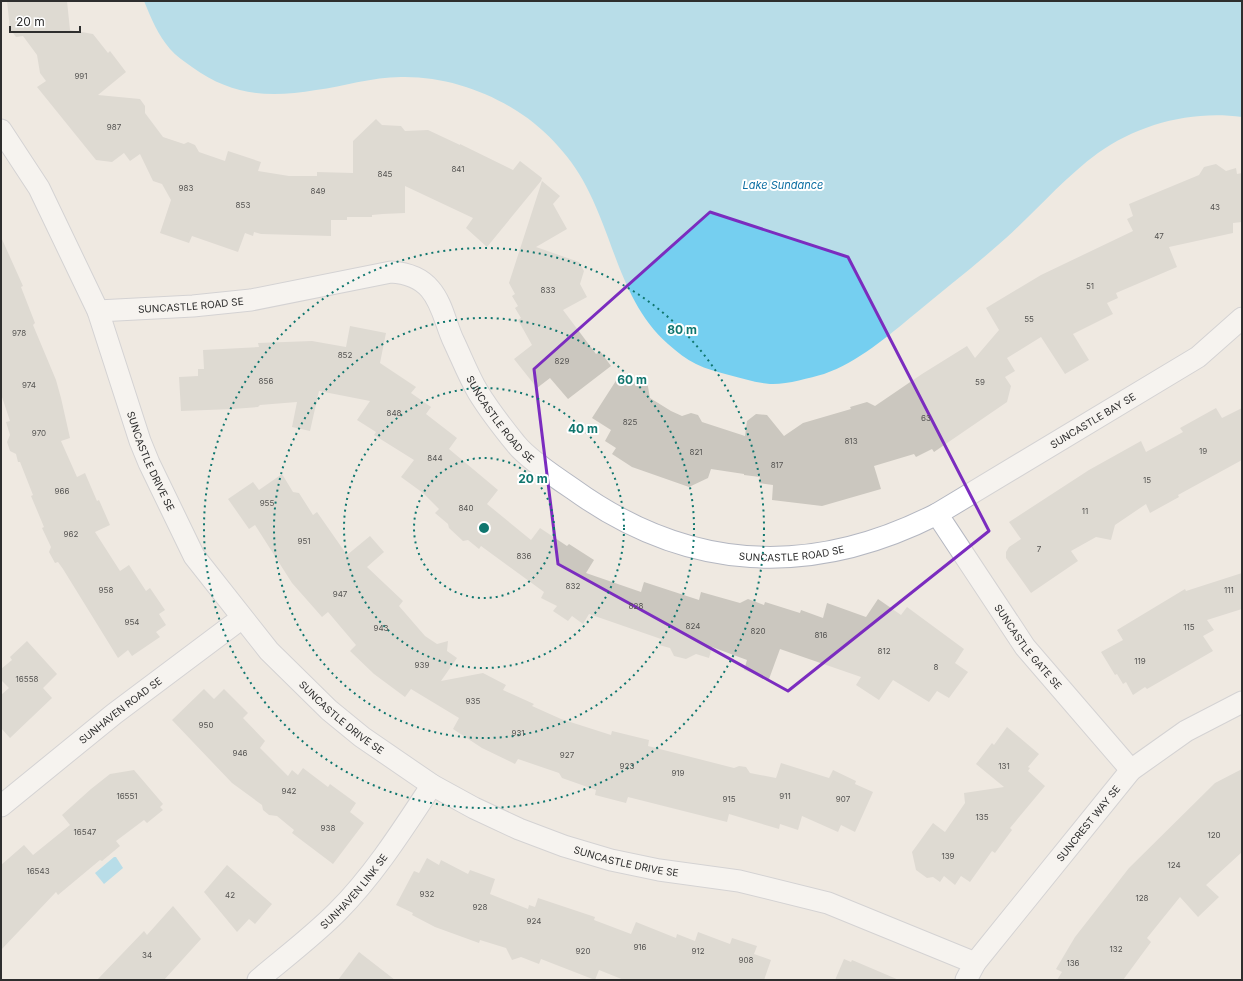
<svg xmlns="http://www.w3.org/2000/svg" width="1243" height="981" font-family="Inter,sans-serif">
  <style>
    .water { fill: #75cff0 }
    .building { fill: #cbc7bf }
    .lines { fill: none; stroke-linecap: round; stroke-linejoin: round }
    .minor-casing { stroke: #b4b7c1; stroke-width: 23 }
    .minor { stroke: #fff; stroke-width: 21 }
    .marked { fill: none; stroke: #7b2cbf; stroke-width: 3; stroke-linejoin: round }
    .ring { fill: none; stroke: #0f766e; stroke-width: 2; stroke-dasharray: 2 4 }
    .labels { text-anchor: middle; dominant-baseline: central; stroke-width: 4; stroke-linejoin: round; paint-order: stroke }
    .number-label { font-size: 8px; fill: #555452 }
    .street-label { font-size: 10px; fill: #2e2e2e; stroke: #fff }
    .water-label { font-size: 11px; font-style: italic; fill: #0d6fa3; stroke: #fff }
    .centre { fill: #0f766e; stroke: #fff; stroke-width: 2 }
    .ring-label { font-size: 12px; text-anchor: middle; font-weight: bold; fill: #0f766e; stroke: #fff; stroke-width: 4; stroke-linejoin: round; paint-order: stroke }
  </style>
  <rect width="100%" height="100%" fill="#efe9e1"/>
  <g class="water">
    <path d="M144,1H1242V117C1192,110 1139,124 1098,153C1064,178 1037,210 1006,238C977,264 946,288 916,313C888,336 858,362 824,374C809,378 785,385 770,384C756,383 742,378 729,375C718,372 706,369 696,364C686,359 677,352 668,344C623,304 615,244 589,192C574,160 547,130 517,111C484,90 444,77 405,77C375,76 346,86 316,90C269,98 232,96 192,67C184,61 176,56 170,49C158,35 151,18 144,1Z"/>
    <path d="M114,857H116L123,868L104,884L95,873Z"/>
  </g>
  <g class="building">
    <path d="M7,1H67L70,30L93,34L108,53L110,51L126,72L98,95L140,99L145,106V113L163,137L184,144L188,142L195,145L199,152L225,161L228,151L261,162L258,171L289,176H317V172L353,173V141L376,119L382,125L401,126L405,131L428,130L460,145V144L513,170L520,161L542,178L541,181L487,247L466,228L473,218L405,186V213L383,214L372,215V217H347V220H331V236L261,234L254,232L253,236L245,233L238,252L192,236L189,243L160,233L171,200L162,184L153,181L140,154L130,161L124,153L112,162L96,160L37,87L46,81L40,73L37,55L23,36L16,37L10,29Z"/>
    <path d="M1216,164L1226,171L1236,168L1237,174L1242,173V222L1233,223V233L1169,247L1177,267L1116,293L1118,298L1107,303L1113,314L1073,334L1089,360L1065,374L1041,337L1007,358L1015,371L1005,377L1011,386L1007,402L934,452L932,449L916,457L914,454L874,466L881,489L822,506L772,500L773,485L759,483L760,477L744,475V474L711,469L708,478L689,487L632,467L612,454L616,448L605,441L611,430L592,418L619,376L632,384L647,381L650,398L671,411L682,416L691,413L698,415L702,422L745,436L747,421L756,414L767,415L784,436L803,423L851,409L850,407L867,402L875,406L922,374L967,346L975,358L999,330L986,308L1041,275L1133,231L1127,219L1133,216L1129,204L1199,175L1204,167Z"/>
    <path d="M542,181L560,196L553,204L567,229L536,247L579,262L584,271L580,284L587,297L563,310L596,354L600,351L611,366L568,399L550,378L537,388L514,359L532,345L518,320L521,318L515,308L518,306L512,296L515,294L509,283Z"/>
    <path d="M1,237L23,286L21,287L35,323L33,325L56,380L61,398L70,438L61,441L77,477L85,473L97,501L99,500L110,525L95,532L120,571L129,565L146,591L150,588L165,610L159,614L166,625L156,632L160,637L132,656L128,650L118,658L63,569L58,562L55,563L49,552L51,547L42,528L44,527L31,496L33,495L20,462H18L16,454L10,451L7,442L10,435L6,422L10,421L1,394Z"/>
    <path d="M350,326L386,333L380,363L416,387L411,393L431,407L426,414L457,438L449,449L498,490L487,504L531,540L540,528L567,546L569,544L594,560L586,573L641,592L644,582L699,600L701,592L740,603L748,599L764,605L765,602L800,613L801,610L823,618L827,603L866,617L878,599L901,615L907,607L964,649L955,663L968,672L949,698L937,691L929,702L893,680L879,700L856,685L861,677L780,649L769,679L744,670L747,660L712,647L709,658L696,654L686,659L674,656L670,648L659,645L661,639L589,614L583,624L572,616L568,621L553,611L557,606L541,598L544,592L481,546L479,549L468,540L463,541L449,528L448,524L435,513L439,509L423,493L401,477L414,460L374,435L376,432L357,420L370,401L319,391L310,431L292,427L297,402L260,405L258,407L233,409L181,411L179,377L198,376V369H204L203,350L259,347L258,343L312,341L346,347Z"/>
    <path d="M1216,408L1222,418L1242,408V460L1178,495L1179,497L1150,513L1146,504L1115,525L1111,540L1096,537L1071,551L1078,561L1031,593L1006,558V552L1009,547L1021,539L1009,522L1089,470L1141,441L1146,452L1183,432L1180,428Z"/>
    <path d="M282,474L293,492L299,493L313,515L317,512L347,555L370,536L384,552L367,567L403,601L399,606L425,636L437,644L448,641L447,651L457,658L441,681L483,673L506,685L503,690L534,704L532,706L561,719L611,735L612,731L649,740L648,746L734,768L739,766L746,767L750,773L776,778L781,763L829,778L833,770L856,781L855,784L873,792L855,832L841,825L838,832L802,816L798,830L780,824L779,829L729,814L727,822L628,797L626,803L595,795L596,790L562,778L559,773L518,759L515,764L482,748L453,729L459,718L411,689L405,697L374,674L350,651L356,645L328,612L322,617L292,583L255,525L249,529L228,499L253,482L259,490Z"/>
    <path d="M1242,573V609L1207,620L1214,630L1203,636L1213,651L1147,689L1145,687L1133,695L1126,682L1123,684L1117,674L1115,675L1101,652L1123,640L1117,630L1185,589L1186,591Z"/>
    <path d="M27,641L57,674L43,688L52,698L10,738L1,728V695L9,688L1,680V669L12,660L10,657Z"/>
    <path d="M204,689L214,699L224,689L248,713L243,718L265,741L260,748L288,776L292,770L298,775L303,768L328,787L330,784L356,803L350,812L364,823L333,864L292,833L294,830L277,816L269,815L263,810L262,805L232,783L172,720Z"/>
    <path d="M1007,727L1039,754L1028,767L1030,768L1028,771L1045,786L1010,828L1012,830L995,853L992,851L970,882L961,876L955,885L944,876L940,882L933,877L927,878L916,870L912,852L933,823L945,832L965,803L964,793L1004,787L976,764L992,743L994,745Z"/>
    <path d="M1242,769V852L1206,885L1219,897L1198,917L1180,897L1147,938L1151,942L1123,980H1057L1062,972L1056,969L1075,937L1129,868L1215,783Z"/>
    <path d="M134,770L163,804L160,807L163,810L147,823L144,820L116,841L120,846L102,861L100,860L58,895L56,892L1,950V865L24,845L33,855L70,825L62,815L91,789L110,774Z"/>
    <path d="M427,858L439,865L441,860L468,874L470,870L495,879L490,894L528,909L529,905L535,907L538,898L595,917L594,920L631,934L636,922L676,938L677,934L695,941L698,932L730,944L732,938L757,946L754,954L771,960L764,980H624L599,970L595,980L541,959L539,964L521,957L512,960L506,948L480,940L479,943L435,927L412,915L413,913L396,905L414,871L419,873Z"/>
    <path d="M227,865L272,904L255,924L249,919L237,932L204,892Z"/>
    <path d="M173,906L201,939L164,980H97L144,931L147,935Z"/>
    <path d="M359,952L395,980H338Z"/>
    <path d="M844,959L851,962L852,960L899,980H835Z"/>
  </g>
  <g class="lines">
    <g class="minor-casing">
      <g id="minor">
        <path id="s1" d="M1,130L39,188L98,311L140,441L149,463L194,556L269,651L329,710L362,737L432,785L474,808L519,829L564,846L611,860L659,870L739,881L828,903L975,963"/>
        <path id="s2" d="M98,311L193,306L251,300L391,272C407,273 420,277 430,289C443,304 446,326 454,342C462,359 469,377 478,392C489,410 503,428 516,444C526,457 558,479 573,489C688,572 811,578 937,514L1198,357L1242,318"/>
        <path id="s3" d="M937,514L1025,647L1131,770"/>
        <path id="s4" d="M1,806L114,714L242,618"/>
        <path id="s5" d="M258,980C284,958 312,937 337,912C374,875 403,829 432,785"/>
        <path id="s6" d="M966,980L975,963L1131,770L1186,731L1242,702"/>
      </g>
    </g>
    <use href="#minor" class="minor"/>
  </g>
  <path d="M0 0H1243V981H0ZM710,212L848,257L989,531L788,691L558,564L534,369Z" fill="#efe9e1" fill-opacity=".55" fill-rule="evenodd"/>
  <path class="marked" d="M710,212L848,257L989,531L788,691L558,564L534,369Z"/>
  <g class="ring">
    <circle cx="484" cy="528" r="70"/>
    <circle cx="484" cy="528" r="140"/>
    <circle cx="484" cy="528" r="210"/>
    <circle cx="484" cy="528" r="280"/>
  </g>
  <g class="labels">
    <g class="number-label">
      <text x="81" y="76">991</text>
      <text x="114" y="127">987</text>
      <text x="458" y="169">841</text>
      <text x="385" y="174">845</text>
      <text x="186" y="188">983</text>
      <text x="318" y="191">849</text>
      <text x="243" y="205">853</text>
      <text x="1215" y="207">43</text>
      <text x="1159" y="236">47</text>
      <text x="1090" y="286">51</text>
      <text x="548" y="290">833</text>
      <text x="1029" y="319">55</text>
      <text x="19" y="333">978</text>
      <text x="345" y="355">852</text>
      <text x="562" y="361">829</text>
      <text x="266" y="381">856</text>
      <text x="980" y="382">59</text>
      <text x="29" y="385">974</text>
      <text x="394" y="413">848</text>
      <text x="926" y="418">63</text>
      <text x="630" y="422">825</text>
      <text x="39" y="433">970</text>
      <text x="851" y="441">813</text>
      <text x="1203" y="451">19</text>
      <text x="696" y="452">821</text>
      <text x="435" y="458">844</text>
      <text x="777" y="465">817</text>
      <text x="1147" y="480">15</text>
      <text x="62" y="491">966</text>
      <text x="267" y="503">955</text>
      <text x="466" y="508">840</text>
      <text x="1085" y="511">11</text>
      <text x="71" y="534">962</text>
      <text x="304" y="541">951</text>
      <text x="1039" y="549">7</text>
      <text x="524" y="556">836</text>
      <text x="573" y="586">832</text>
      <text x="106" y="590">958</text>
      <text x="1229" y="590">111</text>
      <text x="340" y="594">947</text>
      <text x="636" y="606">828</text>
      <text x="132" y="622">954</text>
      <text x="693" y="626">824</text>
      <text x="1189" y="627">115</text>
      <text x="381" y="628">943</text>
      <text x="758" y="631">820</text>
      <text x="821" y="635">816</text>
      <text x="884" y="651">812</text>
      <text x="1140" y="661">119</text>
      <text x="422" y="665">939</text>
      <text x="936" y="667">8</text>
      <text x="27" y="679">16558</text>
      <text x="473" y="701">935</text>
      <text x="206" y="725">950</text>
      <text x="518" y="733">931</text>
      <text x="240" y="753">946</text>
      <text x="567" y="755">927</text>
      <text x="627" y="766">923</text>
      <text x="1004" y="766">131</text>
      <text x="678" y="773">919</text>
      <text x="289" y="791">942</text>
      <text x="127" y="796">16551</text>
      <text x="785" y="796">911</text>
      <text x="729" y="799">915</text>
      <text x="843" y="799">907</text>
      <text x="982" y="817">135</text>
      <text x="328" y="828">938</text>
      <text x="85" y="832">16547</text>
      <text x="1214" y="835">120</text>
      <text x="948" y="856">139</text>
      <text x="1174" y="865">124</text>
      <text x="38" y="871">16543</text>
      <text x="427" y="894">932</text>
      <text x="230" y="895">42</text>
      <text x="1142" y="898">128</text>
      <text x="480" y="907">928</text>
      <text x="534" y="921">924</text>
      <text x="640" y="947">916</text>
      <text x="1116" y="949">132</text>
      <text x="583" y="951">920</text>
      <text x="698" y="951">912</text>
      <text x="147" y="955">34</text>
      <text x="746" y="960">908</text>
      <text x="1073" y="963">136</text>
    </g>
    <g class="street-label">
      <text stroke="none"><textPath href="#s2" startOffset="93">SUNCASTLE ROAD SE</textPath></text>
      <text stroke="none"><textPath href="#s2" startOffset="489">SUNCASTLE ROAD SE</textPath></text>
      <text stroke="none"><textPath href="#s2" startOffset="1159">SUNCASTLE BAY SE</textPath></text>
      <text stroke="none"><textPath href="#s1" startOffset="365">SUNCASTLE DRIVE SE</textPath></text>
      <text stroke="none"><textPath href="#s2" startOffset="825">SUNCASTLE ROAD SE</textPath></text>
      <text stroke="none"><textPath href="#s3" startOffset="161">SUNCASTLE GATE SE</textPath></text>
      <text stroke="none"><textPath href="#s4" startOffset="153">SUNHAVEN ROAD SE</textPath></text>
      <text stroke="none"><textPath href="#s1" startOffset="689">SUNCASTLE DRIVE SE</textPath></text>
      <text stroke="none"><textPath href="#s6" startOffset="199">SUNCREST WAY SE</textPath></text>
      <text stroke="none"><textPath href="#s1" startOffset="1012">SUNCASTLE DRIVE SE</textPath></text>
      <text stroke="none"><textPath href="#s5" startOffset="131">SUNHAVEN LINK SE</textPath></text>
    </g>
    <g class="water-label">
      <text x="783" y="185">Lake Sundance</text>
    </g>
  </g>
  <circle cx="484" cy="528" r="6" class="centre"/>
  <g class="ring-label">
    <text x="682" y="334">80 m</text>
    <text x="632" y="384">60 m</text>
    <text x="583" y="433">40 m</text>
    <text x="533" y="483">20 m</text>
  </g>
  <rect width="1243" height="981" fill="none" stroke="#2e2e2e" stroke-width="4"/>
  <path d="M10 26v6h70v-6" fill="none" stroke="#2e2e2e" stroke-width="2"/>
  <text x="16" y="26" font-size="12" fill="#2e2e2e" stroke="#ffffff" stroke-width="3" paint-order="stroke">20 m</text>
</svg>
